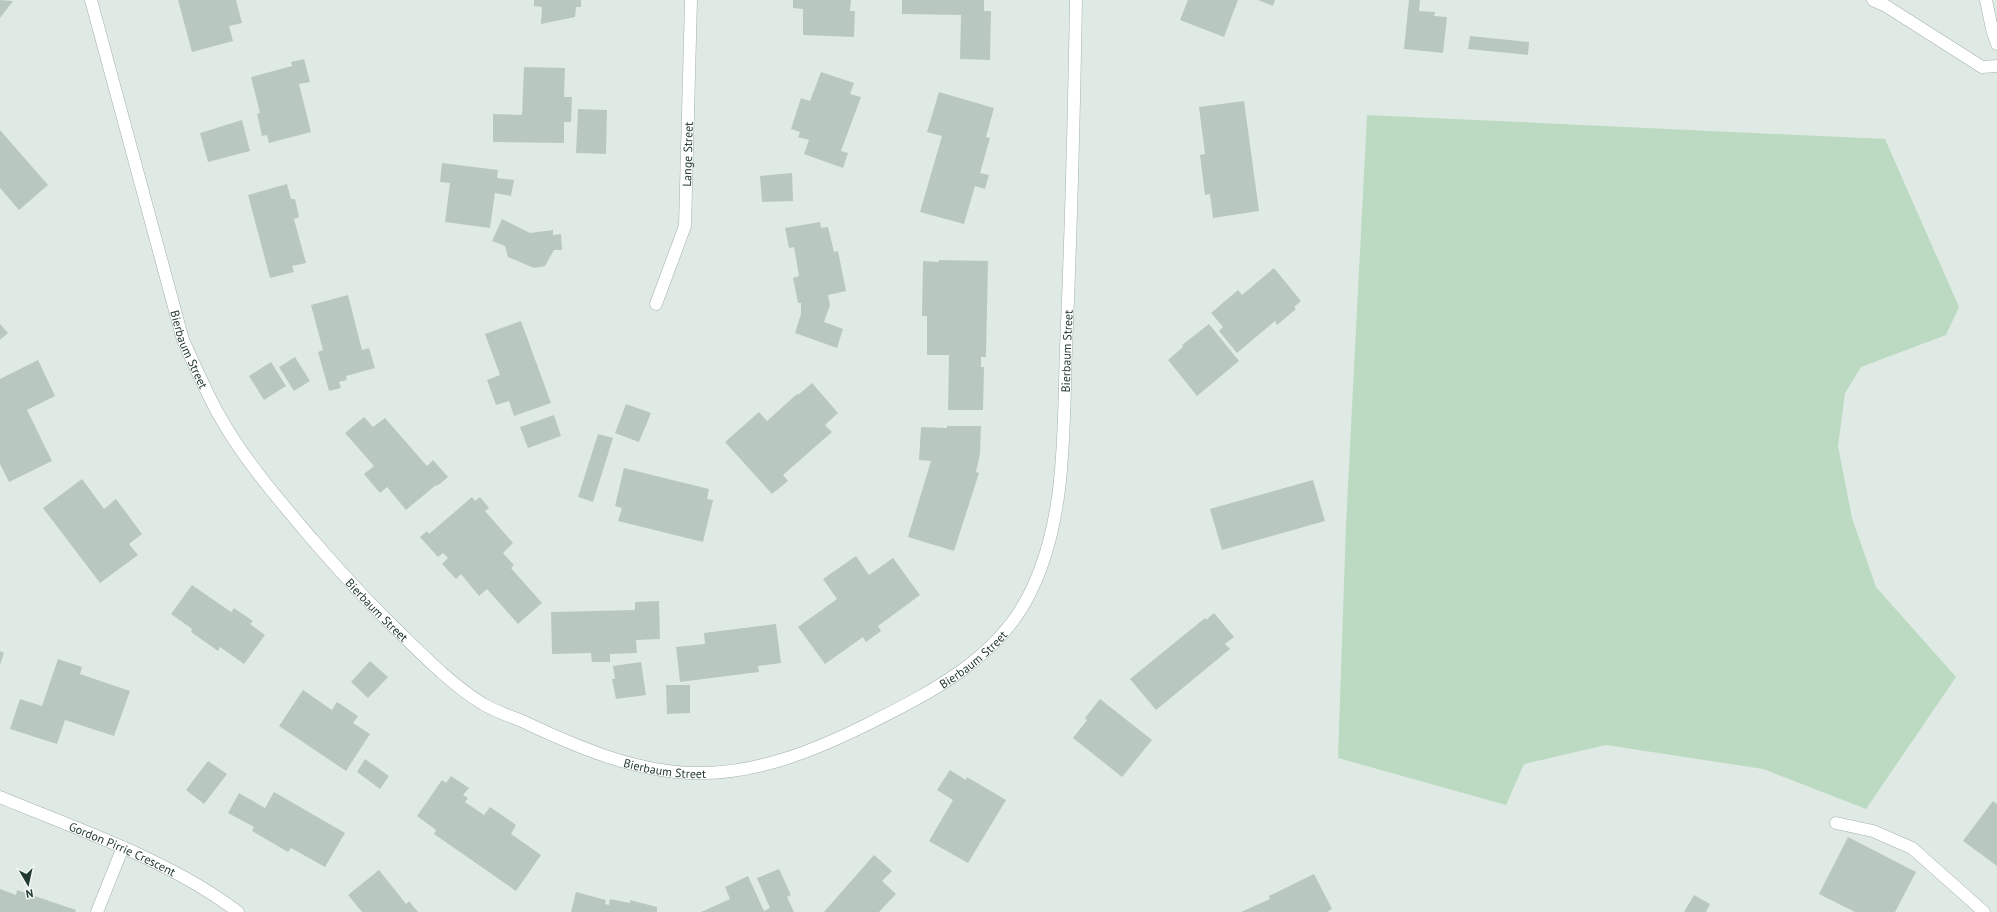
<svg xmlns="http://www.w3.org/2000/svg" width="1997" height="912" font-family="'PT Sans',sans-serif">
  <style>
    .green { fill: #bbdac1 }
    .building { fill: #b9c7c1 }
    .lines { fill: none; stroke-linecap: round; stroke-linejoin: round }
    .minor-casing { stroke: #a3b1ab; stroke-width: 13 }
    .minor { stroke: #fff; stroke-width: 12 }
    .labels { text-anchor: middle; dominant-baseline: central; stroke-width: 3.5; stroke-linejoin: round; paint-order: stroke }
    .street-label { font-size: 12px; fill: #223931; stroke: #f0f7f3 }
  </style>
  <rect width="100%" height="100%" fill="#e0eae5"/>
  <path class="green" d="M1367,115L1885,139L1959,307L1946,335L1861,367L1845,393L1838,446L1852,518L1876,587L1956,677L1866,809L1763,769L1606,745L1524,764L1506,805L1338,758L1346,524Z"/>
  <g class="building">
    <path d="M0,0L13,1L0,18Z"/>
    <path d="M178,0H236L242,23L229,26L233,41L192,52Z"/>
    <path d="M534,0H581V7H576L575,17L541,24L542,7L534,6Z"/>
    <path d="M793,0H851L850,11H855L854,37L803,35V9L793,8Z"/>
    <path d="M902,0H984V11H991L990,60L960,59L961,15L902,14Z"/>
    <path d="M1188,0H1238L1224,37L1180,20Z"/>
    <path d="M1258,0H1275L1273,6Z"/>
    <path d="M1409,0H1420L1419,11L1435,12L1434,16L1447,17L1443,53L1404,49Z"/>
    <path d="M1470,36L1529,42L1528,55L1468,49Z"/>
    <path d="M304,59L310,82L299,84L311,132L269,143L267,135L262,136L257,114L260,113L251,77L292,66L291,62Z"/>
    <path d="M524,67L565,68L564,97H572L571,122H564V143L493,142V114L522,115Z"/>
    <path d="M821,72L854,83L850,94L861,97L841,151L848,153L843,168L804,154L809,140L798,137L800,132L791,129L801,98L810,101Z"/>
    <path d="M939,92L994,108L986,137L990,138L980,173L989,175L985,189L975,186L964,224L920,212L942,136L927,132Z"/>
    <path d="M1244,101L1259,211L1213,218L1210,194L1205,195L1200,155L1205,154L1199,107Z"/>
    <path d="M578,109L607,110L606,154L576,153Z"/>
    <path d="M242,120L250,151L208,162L200,133Z"/>
    <path d="M0,130L48,185L19,210L0,188Z"/>
    <path d="M442,163L498,170L497,178L514,180L511,196L495,193L490,228L445,222L450,183L440,182Z"/>
    <path d="M792,173L793,201L762,202L760,176Z"/>
    <path d="M287,184L291,199H295L299,217L294,219L306,263L292,266L294,272L270,278L248,195Z"/>
    <path d="M502,219L530,233L553,230V235L561,234L562,250H554L545,266L534,268L508,257L505,246L492,241Z"/>
    <path d="M820,222L821,228L828,227L834,252L838,251L846,291L828,295L830,305L824,322L843,329L837,348L795,333L801,314V303H798L793,278L799,276L794,247L789,248L785,228Z"/>
    <path d="M939,260L988,261L986,357H981V367H984L983,410H948L949,355H927V316H922L923,261L939,262Z"/>
    <path d="M1274,268L1301,301L1294,307L1296,309L1277,325L1275,321L1237,353L1219,331L1223,327L1211,313L1238,290L1242,295Z"/>
    <path d="M348,295L362,350L369,348L375,368L346,376L347,380L339,382L341,388L329,391L318,352L323,350L311,305Z"/>
    <path d="M521,321L551,403L514,416L509,401L496,405L487,380L500,375L485,334Z"/>
    <path d="M0,324L8,333L0,340Z"/>
    <path d="M1209,324L1239,361L1197,396L1168,360L1183,347L1182,345Z"/>
    <path d="M295,357L310,381L294,391L279,367Z"/>
    <path d="M38,360L55,396L27,410L52,461L9,482L0,464V379Z"/>
    <path d="M271,362L286,386L264,400L249,376Z"/>
    <path d="M812,383L838,413L825,425L832,432L783,475L788,481L772,494L725,442L759,412L767,421L797,394L798,395Z"/>
    <path d="M626,404L651,413L639,442L615,433Z"/>
    <path d="M554,415L561,436L528,448L520,427Z"/>
    <path d="M364,417L373,427L385,418L427,466L433,460L448,477L437,486L436,485L406,510L387,487L380,493L364,474L374,466L345,433Z"/>
    <path d="M947,426H981L980,454L976,472L979,473L954,551L908,537L931,461L919,460L921,427L947,428Z"/>
    <path d="M598,434L613,438L593,502L578,497Z"/>
    <path d="M624,468L709,489L707,499L713,500L703,542L618,521L622,508L615,506Z"/>
    <path d="M82,479L104,509L116,499L142,534L129,544L138,555L100,583L43,508Z"/>
    <path d="M1313,480L1325,521L1222,550L1210,509Z"/>
    <path d="M472,497L475,501L480,497L489,508L485,511L513,543L503,553L514,565L511,568L542,603L518,624L487,589L479,596L461,574L456,579L442,564L448,558L443,553L438,557L420,537L427,531L429,534Z"/>
    <path d="M856,556L869,575L893,558L920,595L878,626L881,631L866,642L863,637L825,664L798,627L837,599L823,579Z"/>
    <path d="M192,585L231,612L234,608L253,621L250,624L265,635L244,664L220,647L218,651L191,632L192,629L171,614Z"/>
    <path d="M659,601L660,639L636,640L637,653L610,654V662H592L591,653L552,654L551,612L635,610V602Z"/>
    <path d="M1214,613L1234,637L1225,644L1230,649L1156,710L1130,679L1205,618L1206,620Z"/>
    <path d="M776,624L781,663L758,666L759,672L680,682L676,647L705,644L704,633Z"/>
    <path d="M0,651L4,653L0,665Z"/>
    <path d="M58,659L82,667L80,674L130,691L114,736L65,720L57,744L10,729L20,699L42,706Z"/>
    <path d="M370,661L388,677L368,698L351,682Z"/>
    <path d="M641,662L646,695L616,699L612,679H615L613,666Z"/>
    <path d="M666,685H690V713L667,714Z"/>
    <path d="M303,690L332,710L337,702L358,716L353,723L370,734L346,771L279,726Z"/>
    <path d="M1100,699L1152,740L1122,777L1073,738L1087,720L1085,718Z"/>
    <path d="M365,759L389,776L380,789L357,772Z"/>
    <path d="M208,761L227,774L204,804L186,790Z"/>
    <path d="M950,770L966,780L967,777L1006,800L968,863L929,841L953,800L937,790Z"/>
    <path d="M451,776L469,788L463,795L468,798L465,802L484,815L490,807L516,825L511,834L541,855L516,891L434,834L436,830L417,816L442,780L446,783Z"/>
    <path d="M274,792L345,833L325,867L291,848L288,852L252,831L254,827L228,813L239,793L265,808Z"/>
    <path d="M1993,801L1997,804V866L1963,841Z"/>
    <path d="M1848,837L1916,872L1895,912H1855L1819,894Z"/>
    <path d="M874,855L892,871L882,881L896,894L879,912H824Z"/>
    <path d="M779,869L791,895L787,897L794,912H701L730,899L725,887L748,876L764,911L770,908L757,878Z"/>
    <path d="M379,870L406,904L409,901L418,912H362L348,895Z"/>
    <path d="M1314,874L1332,909L1327,912H1241L1270,899L1269,896Z"/>
    <path d="M0,889L16,895L17,890L76,910L75,912H0Z"/>
    <path d="M576,892L606,900L605,904L609,905L610,899L630,903V900L657,907V912H571Z"/>
    <path d="M1694,895L1710,904L1706,912H1684Z"/>
  </g>
  <g class="lines">
    <g class="minor-casing">
      <g id="minor">
        <path id="s1" d="M91,0L183,340C195,366 206,392 220,417C245,461 279,500 312,539C338,569 364,598 393,626C421,653 449,683 483,704C495,711 509,716 522,721C575,746 632,771 692,773C755,775 814,751 870,723C932,692 1000,657 1031,591C1067,517 1063,429 1066,349C1071,233 1074,116 1076,0"/>
        <path d="M1873,0L1886,6L1982,67L1997,66"/>
        <path d="M1986,0L1992,29L1997,44"/>
        <path id="s2" d="M656,304L685,226L691,0"/>
        <path id="s3" d="M0,797C79,830 170,860 238,912"/>
        <path d="M1836,823L1873,831L1912,848L1984,912"/>
        <path d="M97,912L123,847"/>
      </g>
    </g>
    <use href="#minor" class="minor"/>
  </g>
  <g class="labels">
    <g class="street-label">
      <text stroke="none"><textPath href="#s2" startOffset="155">Lange Street</textPath></text>
      <text stroke="none"><textPath href="#s1" startOffset="363">Bierbaum Street</textPath></text>
      <text stroke="none"><textPath href="#s1" startOffset="1694">Bierbaum Street</textPath></text>
      <text stroke="none"><textPath href="#s1" startOffset="687">Bierbaum Street</textPath></text>
      <text stroke="none"><textPath href="#s1" startOffset="1359">Bierbaum Street</textPath></text>
      <text stroke="none"><textPath href="#s1" startOffset="1023">Bierbaum Street</textPath></text>
      <text stroke="none"><textPath href="#s3" startOffset="133">Gordon Pirrie Crescent</textPath></text>
    </g>
  </g>
  <g transform="translate(28 884) rotate(171)" stroke="#f0f7f3" stroke-width="3" paint-order="stroke">
  <path d="M0-3L7 15L0 10L-7 15Z" fill="#223931"/>
  <text y="-6" font-size="11" font-weight="bold" text-anchor="middle" fill="#223931">N</text>
  </g>
</svg>
